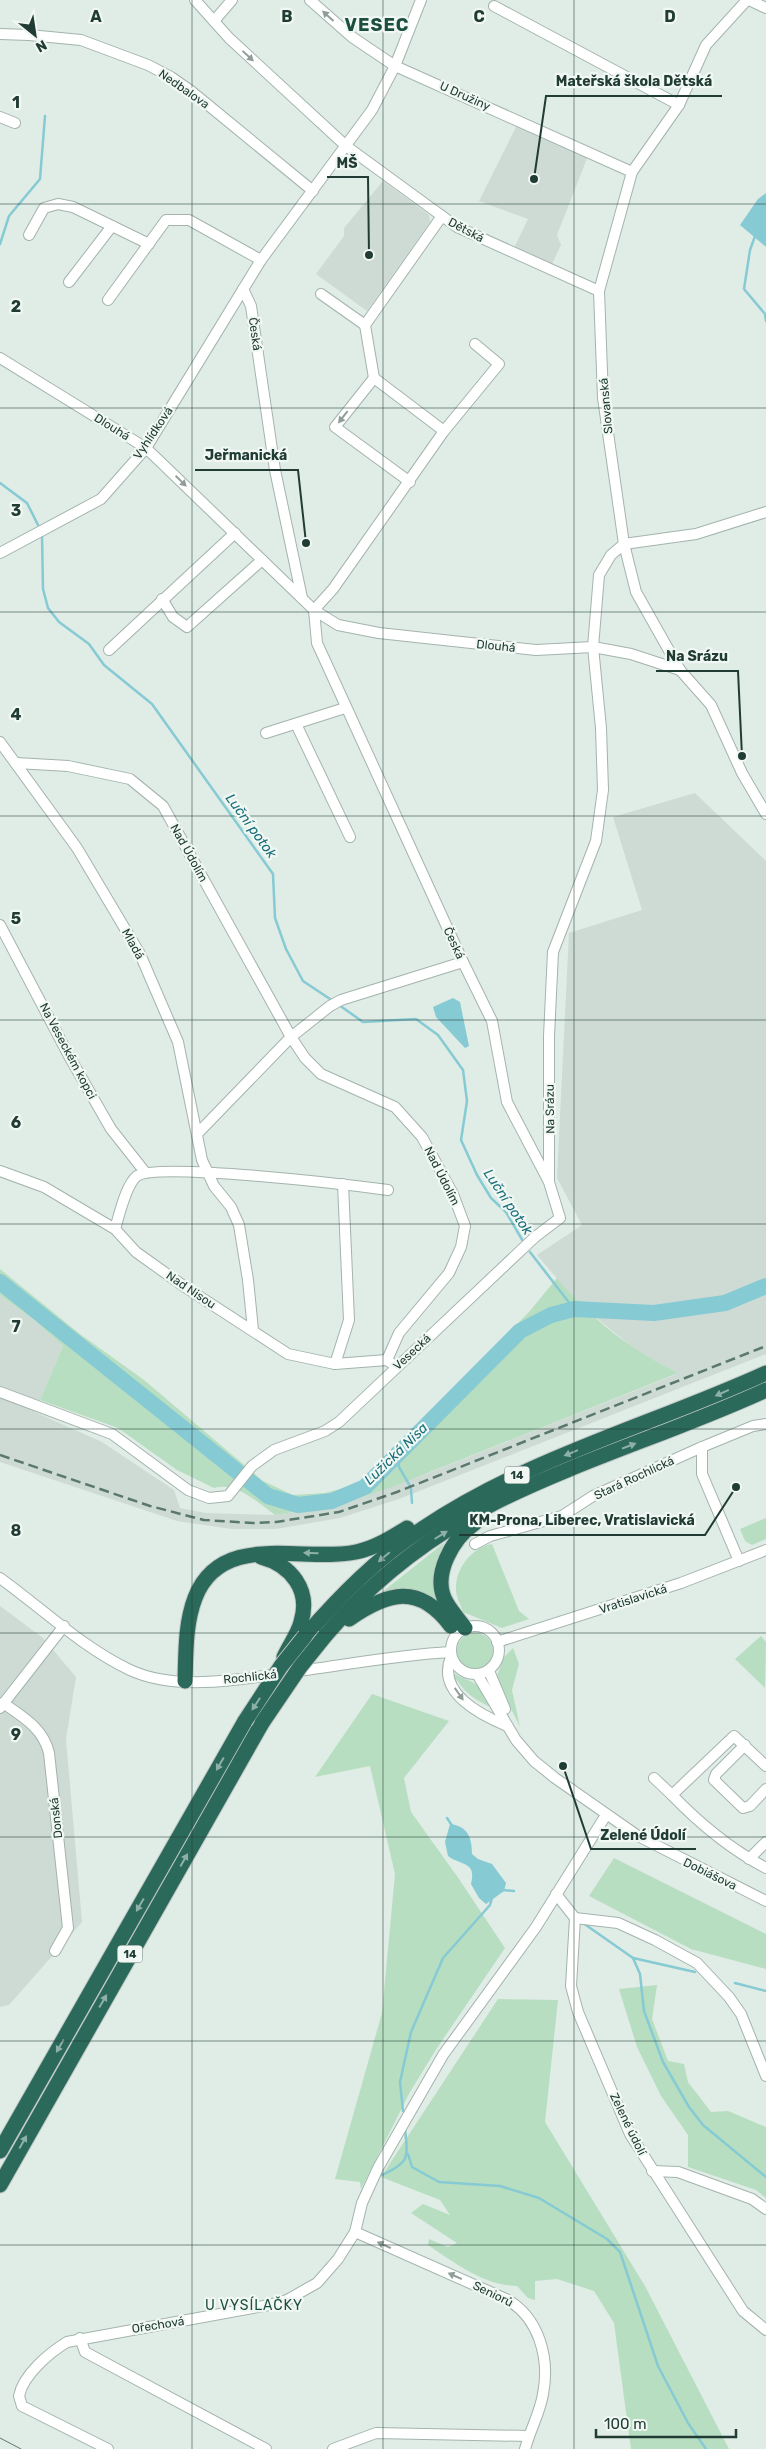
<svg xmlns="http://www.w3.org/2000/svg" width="766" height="2449" font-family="Rubik,sans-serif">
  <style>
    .built { fill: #cedbd5 }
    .green { fill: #b8dec1 }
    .water { fill: #86cad3 }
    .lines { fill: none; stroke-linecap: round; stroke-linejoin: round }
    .stream { stroke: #86cad3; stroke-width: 2.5 }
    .river { stroke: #86cad3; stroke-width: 16 }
    .minor-casing { stroke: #a3b4ad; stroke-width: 12 }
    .highway-casing { stroke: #c1c8c6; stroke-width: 17 }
    .minor { stroke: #fff; stroke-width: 10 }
    .highway { stroke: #2b695a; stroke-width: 15 }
    .tram { stroke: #5b786f; stroke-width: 1 }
    .rail { stroke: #5b786f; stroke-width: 2.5; stroke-dasharray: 10 5; stroke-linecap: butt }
    .highway-bridge-casing { stroke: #c1c8c6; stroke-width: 17; stroke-linecap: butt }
    .highway-bridge { stroke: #2b695a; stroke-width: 15 }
    .oneway { fill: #909e9a }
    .oneway2 { fill: #8eb0a7 }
    .grid { fill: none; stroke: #203c34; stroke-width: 1; stroke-opacity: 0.55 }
    .labels { text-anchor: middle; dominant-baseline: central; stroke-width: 4.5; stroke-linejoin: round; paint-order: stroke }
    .shield { fill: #f1f8f4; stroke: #5f746e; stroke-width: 1 }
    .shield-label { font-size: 11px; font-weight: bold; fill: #203c34 }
    .street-label { font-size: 12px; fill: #203c34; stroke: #f1f8f4 }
    .water-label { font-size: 14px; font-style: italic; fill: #196e7a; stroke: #f1f8f4 }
    .neighbourhood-label { font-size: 14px; letter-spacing: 1px; fill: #1c4f40; stroke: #f1f8f4 }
    .district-label { font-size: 18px; font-weight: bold; letter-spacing: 1px; fill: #1c4f40; stroke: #f1f8f4 }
    .grid-label { font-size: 16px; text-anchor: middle; font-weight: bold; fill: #203c34; stroke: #f1f8f4; stroke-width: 4.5; stroke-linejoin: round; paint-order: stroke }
    .leader { fill: none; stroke: #203c34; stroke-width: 2 }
    .callout-dot { fill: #203c34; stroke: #f1f8f4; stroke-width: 2 }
    .callout-label { font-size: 14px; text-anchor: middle; font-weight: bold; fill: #203c34; stroke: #f1f8f4; stroke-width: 4.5; stroke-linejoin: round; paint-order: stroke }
  </style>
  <rect width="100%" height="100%" fill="#e0ece6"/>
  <g class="built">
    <path d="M517,125L588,156L557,235L561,245L551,266L514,248L528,219L479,201Z"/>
    <path d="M383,181L429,215L430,222L367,311L316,274L344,236V228Z"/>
    <path d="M695,793L766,861V1354L399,1499L340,1518L276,1529H232L177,1521L0,1462V1295L34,1320L63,1346L40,1400L28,1409L102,1442L174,1490L180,1508L206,1513L275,1515L337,1505L426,1474L677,1374L647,1359L577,1302L537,1255L582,1225L557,1178L569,933L642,910L613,817Z"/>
    <path d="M0,1606L43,1638L76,1677L66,1739L82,1922L9,2005L0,2007Z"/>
  </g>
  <g class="green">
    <path d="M0,1269L80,1334L144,1380L263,1481L293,1495L325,1493L359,1484L529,1312L557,1278C590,1318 632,1351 678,1373L395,1486L337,1505L275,1515C258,1503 236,1481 214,1488L177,1470L118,1428L40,1400L63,1346L34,1320L0,1295Z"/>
    <path d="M766,1518V1539L752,1545L745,1541L740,1529Z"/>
    <path d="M444,1543C435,1563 430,1578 437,1599C420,1593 399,1589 381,1593Z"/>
    <path d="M492,1544L519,1611L529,1619L502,1628L463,1612C461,1606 456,1597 456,1590C455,1569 472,1547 492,1544Z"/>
    <circle cx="475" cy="1651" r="18"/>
    <path d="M761,1636L766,1642L765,1688L735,1659Z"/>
    <path d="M513,1648L519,1664L512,1690L520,1727L496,1678L504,1657Z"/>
    <path d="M452,1672C459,1677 464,1678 470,1681C481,1685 487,1699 493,1708C474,1700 462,1691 452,1672Z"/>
    <path d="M372,1694L449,1721L404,1778L411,1812L459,1879L505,1948L437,2048L410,2092L361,2189L360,2182L335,2179L382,2013L395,1874L370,1766L315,1777Z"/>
    <path d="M614,1858L766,1934V1969L691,1949L589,1896Z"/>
    <path d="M657,1985L652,2019L668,2061L684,2064L688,2082L711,2112L728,2111L766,2127V2198L756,2190L688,2167V2135L661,2096L637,2047L619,1989Z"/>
    <path d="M498,1999L558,2000L545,2122L645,2286L729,2449H631L614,2323L594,2291L557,2279L535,2281V2300L528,2298L517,2286C483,2285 455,2263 428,2245L429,2239L448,2247L457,2243L411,2213L423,2204L450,2215L440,2200L381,2177Z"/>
  </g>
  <g class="water">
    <path d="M766,193V247L740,225L758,199Z"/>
    <path d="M453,998L460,1002L469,1046L465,1048L436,1017L433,1007Z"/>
    <path d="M450,1824C468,1826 472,1838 472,1854L478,1859L492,1864L506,1883L504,1891L486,1904L479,1898L471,1884C477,1861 461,1866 448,1856L445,1842Z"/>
  </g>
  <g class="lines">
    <g class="stream">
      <path d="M755,236L750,250L744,289L765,314L766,321"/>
      <path d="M0,244L9,216L40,179L45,116"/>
      <path d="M0,483L27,503L38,525"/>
      <path d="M42,535L43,589L48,608L59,622L89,644L104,665L152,704L273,874L275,918L286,949L303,981L333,1001"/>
      <path d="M339,1005L363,1022L416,1019L438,1035L463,1070L467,1101L461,1140L477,1175L491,1198L506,1212L524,1243"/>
      <path d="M530,1252L574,1309"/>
      <path d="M398,1455L399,1467L410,1486"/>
      <path d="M411,1489L412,1503"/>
      <path d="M447,1818L453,1827"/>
      <path d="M503,1890L514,1891"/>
      <path d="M583,1923L633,1958L640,1974L644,2011L663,2062L689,2107L703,2125L766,2177"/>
      <path d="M633,1958L695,1972"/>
      <path d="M735,1983L766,1991"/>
      <path d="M403,2111L400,2082L411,2032L443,1958L490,1905L492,1898"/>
      <path d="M408,2154L412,2167L439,2182L500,2186L539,2198L607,2239L620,2252L658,2366L688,2423L706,2449"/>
      <path d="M382,2175C410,2162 408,2158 405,2129"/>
    </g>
    <path class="river" d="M0,1282L268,1496L298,1505L332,1501L365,1487L520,1331L551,1315L574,1309L654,1313L725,1303L766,1286"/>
    <g class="minor-casing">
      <g id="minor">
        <path d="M195,0L229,38L346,146L457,227L599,291"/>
        <path d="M310,0L352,37L395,66L632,172"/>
        <path d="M747,0L706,45L679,105L632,172L599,291L603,398L624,544L636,592L680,670L711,705L742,773L766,814"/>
        <path d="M749,0L766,8"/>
        <path d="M494,6L679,105"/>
        <path d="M214,21L232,0"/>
        <path d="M0,34L29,35L81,40L148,65L171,77L191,91L313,191"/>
        <path d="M0,117L15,123"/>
        <path d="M29,235L44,208L58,204L73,207L149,244"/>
        <path d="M69,282L112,226"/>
        <path d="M243,289L251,306L275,470L302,598"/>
        <path d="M321,294L365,325"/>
        <path d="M108,300L166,220H189L261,260"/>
        <path d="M0,358L146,448L314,610L338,625L379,633L536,650L593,647L631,654L680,670"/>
        <path d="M374,378L335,427L410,482"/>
        <path d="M444,431L499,364L475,344"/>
        <path d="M624,544L696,534L766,512"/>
        <path d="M0,553L101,499L146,448L261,260L372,110L395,66L421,0"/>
        <path d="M162,599L173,617L187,627L262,560"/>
        <path d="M314,610L333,589L444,431L374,378L365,325L442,216"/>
        <path d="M109,650L235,533"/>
        <path d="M296,724L350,837"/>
        <path d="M266,733L345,708"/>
        <path d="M0,742L77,848L140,954L178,1042L202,1160L214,1186L231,1207L239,1225L248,1280L253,1330"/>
        <path d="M16,763L68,766L130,779L163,806L291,1037L305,1058L321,1074L395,1107L422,1137L453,1194L465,1226L461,1247L449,1273L399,1333L387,1360"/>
        <path d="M0,925L69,1056L111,1129L145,1172"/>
        <path d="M198,1133L291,1037L330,1006L341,1000L463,962"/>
        <path d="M0,1171L44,1187L115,1229L136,1252L185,1287L288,1354L335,1364L387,1360L391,1363"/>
        <path d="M549,1181V1036L553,952L596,841L603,790L601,728L593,647L599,575L611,555L624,544"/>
        <path d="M115,1229C119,1216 126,1184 137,1176C158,1162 351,1185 388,1190"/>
        <path d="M335,1364L349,1320L343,1184"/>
        <path d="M0,1392L112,1434L188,1490L209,1498L228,1496L252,1466L274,1450L325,1431L339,1422L535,1237L560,1218L549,1182L507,1102L492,1021L463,962L317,643L314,610"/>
        <path d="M702,1447V1474L739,1561"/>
        <path d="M475,1544L490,1536L562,1516L593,1496L702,1447L753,1426L766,1424"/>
        <path d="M0,1578C43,1609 83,1648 130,1670C175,1691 238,1680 284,1673C340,1666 395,1655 450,1652"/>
        <circle cx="475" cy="1650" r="24"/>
        <path d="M497,1642L681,1583L766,1550"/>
        <path d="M451,1657C436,1693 481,1715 507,1726"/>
        <path d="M489,1671L505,1709"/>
        <path d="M477,1674L516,1740L534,1761L555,1778L638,1836L766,1901"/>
        <path d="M3,1703C23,1717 43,1728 49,1753L68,1928L55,1951"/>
        <path d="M0,1708L64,1626"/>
        <path d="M745,1745L716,1774L714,1780L743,1808L750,1806L766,1789"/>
        <path d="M766,1766L734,1736L672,1795C700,1824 730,1849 766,1868"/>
        <path d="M654,1778L672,1795"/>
        <path d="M749,1859L766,1842"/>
        <path d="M556,1894L575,1918L571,1986L578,2012L630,2134L743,2311L766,2330"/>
        <path d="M575,1918L618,1923L655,1940L697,1963L729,1997L741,2014L766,2076"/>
        <path d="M652,2171L678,2172L752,2199L766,2209"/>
        <path d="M355,2232L506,2299C539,2317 550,2358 543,2394C540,2413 530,2430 525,2449"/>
        <path d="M80,2338L85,2352L266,2449"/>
        <path d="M108,2449L22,2406L19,2396C23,2375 49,2353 67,2342L269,2305L287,2300L317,2283L338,2259L355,2232L362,2203L378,2168L443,2055L536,1927L606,1815"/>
        <path d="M333,2449L376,2433L529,2436"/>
      </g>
    </g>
    <g class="highway-casing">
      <g id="highway">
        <path d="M261,1557C291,1565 311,1590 301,1622C298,1634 289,1646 284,1657"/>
        <path d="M349,1619C388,1592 419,1583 451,1626"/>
        <path d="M465,1628C459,1620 451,1611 446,1602C431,1575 453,1538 475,1523"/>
        <path d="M305,1636C340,1596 377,1558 422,1529C527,1458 652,1425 766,1373"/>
        <path d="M325,1636C371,1582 430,1536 494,1503C582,1459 677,1431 766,1390"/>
        <path d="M185,1681C186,1654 185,1624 195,1598C221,1530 304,1563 356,1552C375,1548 391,1538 407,1528"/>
        <path d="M0,2151L245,1721"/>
        <path d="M0,2185L262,1723"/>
      </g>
    </g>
    <use href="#minor" class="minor"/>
    <use href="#highway" class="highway"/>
    <path class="tram" d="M0,2438L21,2449"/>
    <path class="rail" d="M0,1455L150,1506L204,1520L253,1523L276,1522L339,1512L397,1492L766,1346"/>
    <g class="highway-bridge-casing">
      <g id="highway-bridge">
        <path d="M245,1721L281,1666L305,1636"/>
        <path d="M262,1723L300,1667L325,1636"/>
      </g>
    </g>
    <use href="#highway-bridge" class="highway-bridge"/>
  </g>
  <defs><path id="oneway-solid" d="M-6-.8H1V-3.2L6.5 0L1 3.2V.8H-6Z" transform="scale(1.25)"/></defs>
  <g class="oneway">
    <use href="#oneway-solid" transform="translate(328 16) rotate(-138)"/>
    <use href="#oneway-solid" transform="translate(248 56) rotate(43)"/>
    <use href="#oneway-solid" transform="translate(343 417) rotate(128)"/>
    <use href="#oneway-solid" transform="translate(181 481) rotate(44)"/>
    <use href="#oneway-solid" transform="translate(459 1694) rotate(55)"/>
    <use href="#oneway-solid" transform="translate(384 2245) rotate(-156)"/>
    <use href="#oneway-solid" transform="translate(455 2276) rotate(-156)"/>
  </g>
  <g class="oneway2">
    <use href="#oneway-solid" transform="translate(722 1393) rotate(156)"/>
    <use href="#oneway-solid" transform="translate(629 1446) rotate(-21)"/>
    <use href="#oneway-solid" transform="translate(571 1453) rotate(158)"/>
    <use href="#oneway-solid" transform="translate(441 1535) rotate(-32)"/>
    <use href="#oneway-solid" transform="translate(311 1553) rotate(-178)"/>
    <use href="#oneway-solid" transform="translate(384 1557) rotate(140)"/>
    <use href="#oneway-solid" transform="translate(256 1704) rotate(123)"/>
    <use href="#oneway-solid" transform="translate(220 1764) rotate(120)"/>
    <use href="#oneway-solid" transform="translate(184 1860) rotate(-61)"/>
    <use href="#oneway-solid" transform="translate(140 1905) rotate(120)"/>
    <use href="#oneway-solid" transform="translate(103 2001) rotate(-60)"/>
    <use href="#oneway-solid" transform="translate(60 2046) rotate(120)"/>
    <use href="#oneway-solid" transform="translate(23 2142) rotate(-61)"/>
  </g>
  <path class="grid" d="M192,0V2449M383,0V2449M574,0V2449M0,204H766M0,408H766M0,612H766M0,816H766M0,1020H766M0,1224H766M0,1429H766M0,1633H766M0,1837H766M0,2041H766M0,2245H766"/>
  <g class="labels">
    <g class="shield">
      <rect x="504.5" y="1466.5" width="25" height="17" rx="4"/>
      <rect x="117.5" y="1945.5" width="25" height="17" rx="4"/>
    </g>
    <g class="shield-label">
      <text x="517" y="1475">14</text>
      <text x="130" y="1954">14</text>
    </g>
    <g class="street-label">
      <text transform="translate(184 89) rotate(35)">Nedbalova</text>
      <text transform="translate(465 96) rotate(24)">U Družiny</text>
      <text transform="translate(466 230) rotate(28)">Dětská</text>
      <text transform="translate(255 334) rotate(82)">Česká</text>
      <text transform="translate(606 406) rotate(-95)">Slovanská</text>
      <text transform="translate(112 427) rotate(32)">Dlouhá</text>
      <text transform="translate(153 433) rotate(-56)">Vyhlídková</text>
      <text transform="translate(496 646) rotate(6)">Dlouhá</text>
      <text transform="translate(189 853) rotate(61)">Nad Údolím</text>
      <text transform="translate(454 943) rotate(65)">Česká</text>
      <text transform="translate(133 944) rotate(61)">Mladá</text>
      <text transform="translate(68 1051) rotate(62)">Na Veseckém kopci</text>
      <text transform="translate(550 1109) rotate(-91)">Na Srázu</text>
      <text transform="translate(442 1176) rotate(63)">Nad Údolím</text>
      <text transform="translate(191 1290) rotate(34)">Nad Nisou</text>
      <text transform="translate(412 1352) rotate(-43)">Vesecká</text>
      <text transform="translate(634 1478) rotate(-25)">Stará Rochlická</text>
      <text transform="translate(633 1599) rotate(-18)">Vratislavická</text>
      <text transform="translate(250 1677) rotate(-6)">Rochlická</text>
      <text transform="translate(56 1818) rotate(-96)">Donská</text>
      <text transform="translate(710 1874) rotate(26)">Dobiášova</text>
      <text transform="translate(628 2124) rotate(64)">Zelené údolí</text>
      <text transform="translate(493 2294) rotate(26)">Seniorů</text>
      <text transform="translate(158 2325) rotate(-9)">Ořechová</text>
    </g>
    <g class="water-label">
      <text transform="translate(251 826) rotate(54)">Luční potok</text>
      <text transform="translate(508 1202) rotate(56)">Luční potok</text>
      <text transform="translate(396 1454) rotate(-44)">Lužická Nisa</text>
    </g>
    <g class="neighbourhood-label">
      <text x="254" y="2305">U VYSÍLAČKY</text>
    </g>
    <g class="district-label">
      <text x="377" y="25">VESEC</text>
    </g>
  </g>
  <g class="grid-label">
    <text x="96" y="22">A</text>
    <text x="287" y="22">B</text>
    <text x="479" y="22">C</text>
    <text x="670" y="22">D</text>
    <text x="16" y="108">1</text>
    <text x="16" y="312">2</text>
    <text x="16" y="516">3</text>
    <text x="16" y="720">4</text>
    <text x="16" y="924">5</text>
    <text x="16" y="1128">6</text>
    <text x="16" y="1332">7</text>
    <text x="16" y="1536">8</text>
    <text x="16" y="1740">9</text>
  </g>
  <path class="leader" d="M534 179L546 96H722M369 255L368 177H327M306 543L298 470H195M742 756L738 671H656M736 1487L705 1535H459M563 1766L591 1849H696"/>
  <g class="callout-dot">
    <circle cx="534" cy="179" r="5"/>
    <circle cx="369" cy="255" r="5"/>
    <circle cx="306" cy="543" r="5"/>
    <circle cx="742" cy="756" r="5"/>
    <circle cx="736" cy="1487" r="5"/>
    <circle cx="563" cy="1766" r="5"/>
  </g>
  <g class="callout-label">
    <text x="634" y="86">Mateřská škola Dětská</text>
    <text x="347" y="168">MŠ</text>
    <text x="246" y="460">Jeřmanická</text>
    <text x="697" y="661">Na Srázu</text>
    <text x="582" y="1525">KM-Prona, Liberec, Vratislavická</text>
    <text x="643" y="1840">Zelené Údolí</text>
  </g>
  <g transform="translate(35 35) rotate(150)" stroke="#f1f8f4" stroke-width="4" paint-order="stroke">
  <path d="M0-4L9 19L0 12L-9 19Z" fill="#203c34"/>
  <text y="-8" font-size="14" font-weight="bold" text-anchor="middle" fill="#203c34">N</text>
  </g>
  <path d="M596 2429v8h140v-8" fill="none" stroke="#203c34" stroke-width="2.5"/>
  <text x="604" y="2429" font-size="15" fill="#203c34" stroke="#f1f8f4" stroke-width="4" paint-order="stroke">100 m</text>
</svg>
